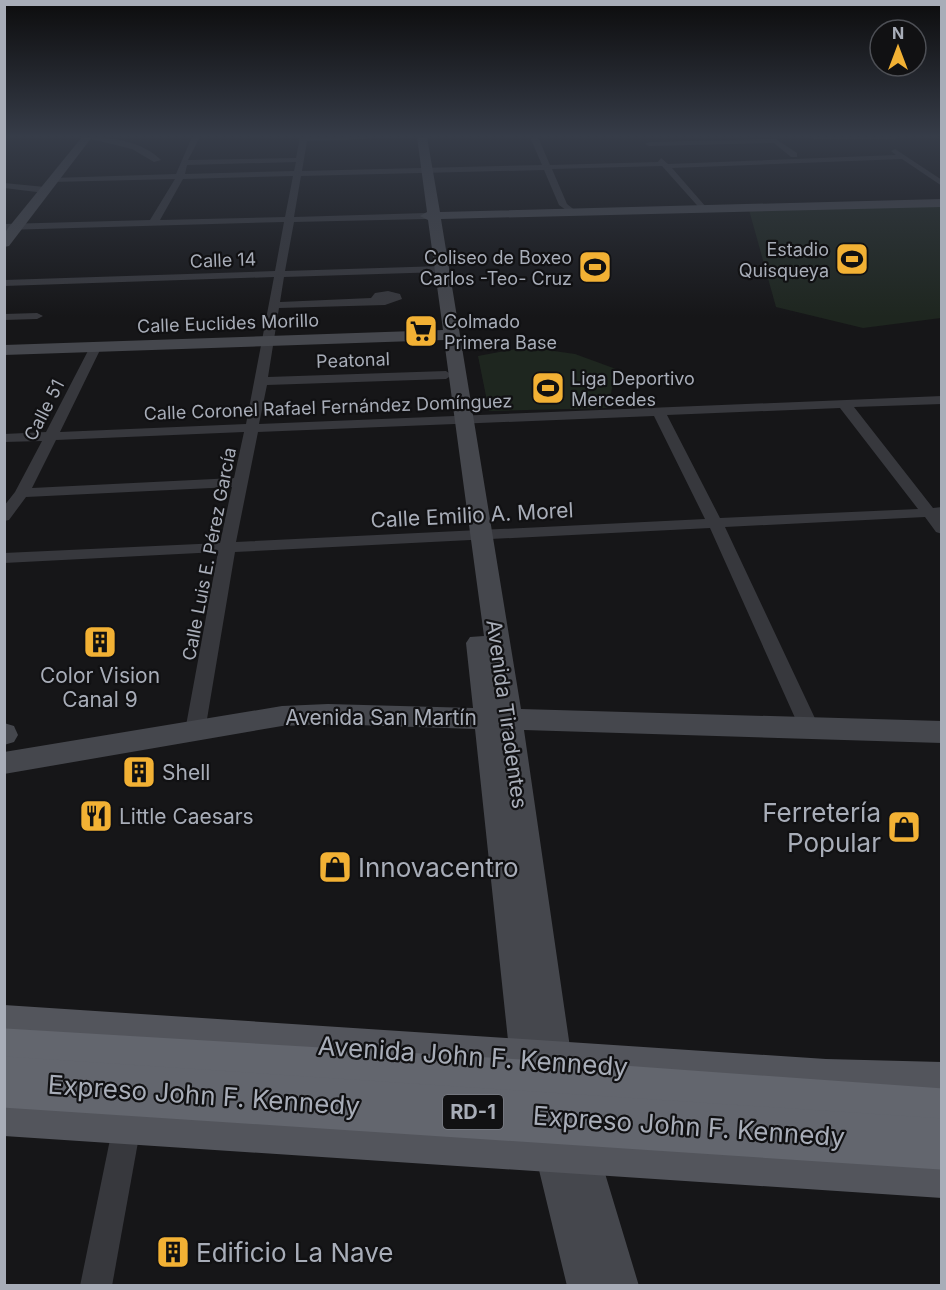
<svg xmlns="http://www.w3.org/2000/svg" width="946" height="1290" font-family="Inter,sans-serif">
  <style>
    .green { fill: #1e261f }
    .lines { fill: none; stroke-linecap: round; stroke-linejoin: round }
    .street { fill: #37383d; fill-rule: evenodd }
    .secondary { fill: #45474d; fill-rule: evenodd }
    .primary { fill: #53555c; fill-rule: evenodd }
    .highway-bridge { stroke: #63666e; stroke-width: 51 }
    .labels { text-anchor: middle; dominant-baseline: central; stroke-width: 4.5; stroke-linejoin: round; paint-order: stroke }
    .far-poi-label { font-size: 18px; fill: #a8adb8; stroke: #111113; text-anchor: end }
    .far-street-label { font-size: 18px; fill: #a8adb8; stroke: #111113 }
    .shield { fill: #111113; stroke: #7b7e86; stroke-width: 1.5 }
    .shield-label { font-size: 20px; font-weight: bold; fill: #a8adb8 }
    .street-label { font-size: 21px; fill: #a8adb8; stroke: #111113 }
    .poi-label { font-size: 21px; fill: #a8adb8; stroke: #111113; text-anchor: start }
    .near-poi-label { font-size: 26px; fill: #a8adb8; stroke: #111113; text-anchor: start }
    .near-street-label { font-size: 26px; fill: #a8adb8; stroke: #111113 }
  </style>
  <rect width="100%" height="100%" fill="#161618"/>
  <g class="green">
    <path d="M941,206V318L863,328L776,307L749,210Z"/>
    <path d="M526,347L575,354L616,369L608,408L489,411L478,356Z"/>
  </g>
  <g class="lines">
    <g class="street">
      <path d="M83,137C108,136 143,141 161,160L154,162L132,149Z"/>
      <path d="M192,137H200L188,160L296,158L300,137H416L307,141L302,171L542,165L530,137H538L550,165L658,162L661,158L668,164L896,155L891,151L895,149L942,180V186L902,159L672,168L706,207V211L703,212L662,166L552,169L567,204L577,212L573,215L559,205L544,170L301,176L294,217L426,213L431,216L426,219L294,222L285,271L442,266L447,269L442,272L284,277L280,302L371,298L375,293L388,291L400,294L402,299L385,305L279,308L268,377L446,371L452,375L446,379L267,385L259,424L942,396V404L854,407L933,508L942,507V534L936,532L925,517L725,527L820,729L817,734L810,736L803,734L800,729L710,528L235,552L205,731L202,736L195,738L188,736L185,731L218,552L4,563V553L220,543L232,487L26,497L9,520L4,521V506L15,492L42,441L4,442V434L46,432L91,345L101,348L60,432L246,424L274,277L4,286V280L275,271L284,222L4,230V224L150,220L175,179L52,182L48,180L52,178L176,174ZM296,162L294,171L185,174L187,165ZM293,176L285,217L160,220L183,179ZM840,408L918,509L720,518L667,415ZM654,416L705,519L236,542L258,432ZM244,432L234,478L32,488L56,440Z"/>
      <path d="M810,137H898L894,139H814Z"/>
      <path d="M776,139L797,153V157H791L774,143L649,146L645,144L649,142Z"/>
      <path d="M4,183L45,187L49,190L45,193L4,188Z"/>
      <path d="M4,314L37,313L43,316L37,319L4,320Z"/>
      <path d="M128,1106L138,1110L142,1120L112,1286H80L114,1120L118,1110Z"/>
    </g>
    <g class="secondary">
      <path d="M82,137H92L9,246L4,247V233Z"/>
      <path d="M417,137H427L440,212L942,199V207L441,219L521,709L942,721V743L524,730L574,1075L569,1089L555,1094L543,1089L534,1093L521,1087L510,1059L475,729L328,724L282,726L4,774V752L282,706L328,704L473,708L466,643L470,637L484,636L444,340L4,355V345L443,330L428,220L420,216L427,212Z"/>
      <path d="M4,723L14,726L18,735L14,742L4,745Z"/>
      <path d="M552,1121L564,1126L577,1121L591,1127L639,1286H567L532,1141L538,1127Z"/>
    </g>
    <g class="primary">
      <path d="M4,1005L826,1059L942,1062V1105L826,1101L4,1045Z"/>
      <path d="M4,1092L942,1152V1198L4,1136Z"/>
    </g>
    <g class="highway-bridge">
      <path d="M4,1054L622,1091L942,1114"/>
      <path d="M4,1082L942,1144"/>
    </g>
  </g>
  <linearGradient id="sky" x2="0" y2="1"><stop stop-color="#0c0c0d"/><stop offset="0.43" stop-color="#363c48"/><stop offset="1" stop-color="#363c48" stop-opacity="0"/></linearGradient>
  <rect width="946" height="317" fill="url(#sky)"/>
  <defs>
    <g id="stadium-square" transform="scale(1.725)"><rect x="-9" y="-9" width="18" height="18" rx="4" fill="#f2b134" stroke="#111113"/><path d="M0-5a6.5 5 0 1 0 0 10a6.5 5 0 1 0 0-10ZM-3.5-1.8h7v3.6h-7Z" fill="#111"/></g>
    <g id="supermarket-square" transform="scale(1.725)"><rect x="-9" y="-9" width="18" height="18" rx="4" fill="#f2b134" stroke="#111113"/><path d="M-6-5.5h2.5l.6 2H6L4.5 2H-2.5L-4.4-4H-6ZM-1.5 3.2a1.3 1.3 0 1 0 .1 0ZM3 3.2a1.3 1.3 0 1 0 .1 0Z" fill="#111"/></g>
    <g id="building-square" transform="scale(1.725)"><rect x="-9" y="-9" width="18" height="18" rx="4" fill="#f2b134" stroke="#111113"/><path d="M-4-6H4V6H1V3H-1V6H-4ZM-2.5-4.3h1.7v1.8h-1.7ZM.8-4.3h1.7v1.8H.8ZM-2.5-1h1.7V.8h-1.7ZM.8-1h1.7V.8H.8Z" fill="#111"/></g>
    <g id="restaurant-square" transform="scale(1.725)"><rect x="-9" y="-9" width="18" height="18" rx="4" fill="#f2b134" stroke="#111113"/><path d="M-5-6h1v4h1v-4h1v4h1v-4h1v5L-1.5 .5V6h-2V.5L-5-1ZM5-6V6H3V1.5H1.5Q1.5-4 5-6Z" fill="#111"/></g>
    <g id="shop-square" transform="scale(1.725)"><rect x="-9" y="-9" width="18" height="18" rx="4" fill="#f2b134" stroke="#111113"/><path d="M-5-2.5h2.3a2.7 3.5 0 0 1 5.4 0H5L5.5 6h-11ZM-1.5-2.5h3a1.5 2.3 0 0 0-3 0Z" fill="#111"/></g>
  </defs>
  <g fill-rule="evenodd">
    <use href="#stadium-square" x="852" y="259"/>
    <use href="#stadium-square" x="595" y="267"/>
    <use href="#supermarket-square" x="421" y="331"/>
    <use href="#stadium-square" x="548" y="388"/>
    <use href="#building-square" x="100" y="642"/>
    <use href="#building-square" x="139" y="772"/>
    <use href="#restaurant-square" x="96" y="816"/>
    <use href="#shop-square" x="904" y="827"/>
    <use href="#shop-square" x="335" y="867"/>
    <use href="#building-square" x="173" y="1252"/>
  </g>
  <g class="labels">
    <g class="far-poi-label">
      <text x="829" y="249">Estadio<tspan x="829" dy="21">Quisqueya</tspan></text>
      <text x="572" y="257">Coliseo de Boxeo<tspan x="572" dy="21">Carlos -Teo- Cruz</tspan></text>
      <text x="444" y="321" text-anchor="start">Colmado<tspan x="444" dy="21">Primera Base</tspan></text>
      <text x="571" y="378" text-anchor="start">Liga Deportivo<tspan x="571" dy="21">Mercedes</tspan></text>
    </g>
    <g class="far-street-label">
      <text transform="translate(223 260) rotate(-2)">Calle 14</text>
      <text transform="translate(228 323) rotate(-2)">Calle Euclides Morillo</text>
      <text transform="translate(353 360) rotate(-2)">Peatonal</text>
      <text transform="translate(328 407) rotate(-2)">Calle Coronel Rafael Fernández Domínguez</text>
      <text transform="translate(44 410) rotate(-63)">Calle 51</text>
      <text transform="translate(209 554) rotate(-79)">Calle Luis E. Pérez García</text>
    </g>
    <rect class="shield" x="443" y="1095" width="60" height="34" rx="4.5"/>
    <g class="shield-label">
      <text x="473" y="1112">RD-1</text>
    </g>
    <g class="street-label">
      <text transform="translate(472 515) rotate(-3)">Calle Emilio A. Morel</text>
      <text transform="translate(507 714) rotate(82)">Avenida Tiradentes</text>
      <text x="381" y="717">Avenida San Martín</text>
    </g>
    <g class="poi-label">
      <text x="100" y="675" text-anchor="middle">Color Vision<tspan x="100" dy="24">Canal 9</tspan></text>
      <text x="162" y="772">Shell</text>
      <text x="119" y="816">Little Caesars</text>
    </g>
    <g class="near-poi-label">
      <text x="881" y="812" text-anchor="end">Ferretería<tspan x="881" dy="30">Popular</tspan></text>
      <text x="358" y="867">Innovacentro</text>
      <text x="196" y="1252">Edificio La Nave</text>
    </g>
    <g class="near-street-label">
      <text transform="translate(473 1056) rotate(4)">Avenida John F. Kennedy</text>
      <text transform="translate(204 1095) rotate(4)">Expreso John F. Kennedy</text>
      <text transform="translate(689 1126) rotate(4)">Expreso John F. Kennedy</text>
    </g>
  </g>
  <rect width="946" height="1290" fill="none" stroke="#a8adb8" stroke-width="12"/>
  <g transform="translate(898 48)"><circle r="28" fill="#111113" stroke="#4d4f55" stroke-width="1.5"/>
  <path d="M0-4.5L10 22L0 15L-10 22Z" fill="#f2b134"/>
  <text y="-9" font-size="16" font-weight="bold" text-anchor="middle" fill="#a8adb8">N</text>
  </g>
</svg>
